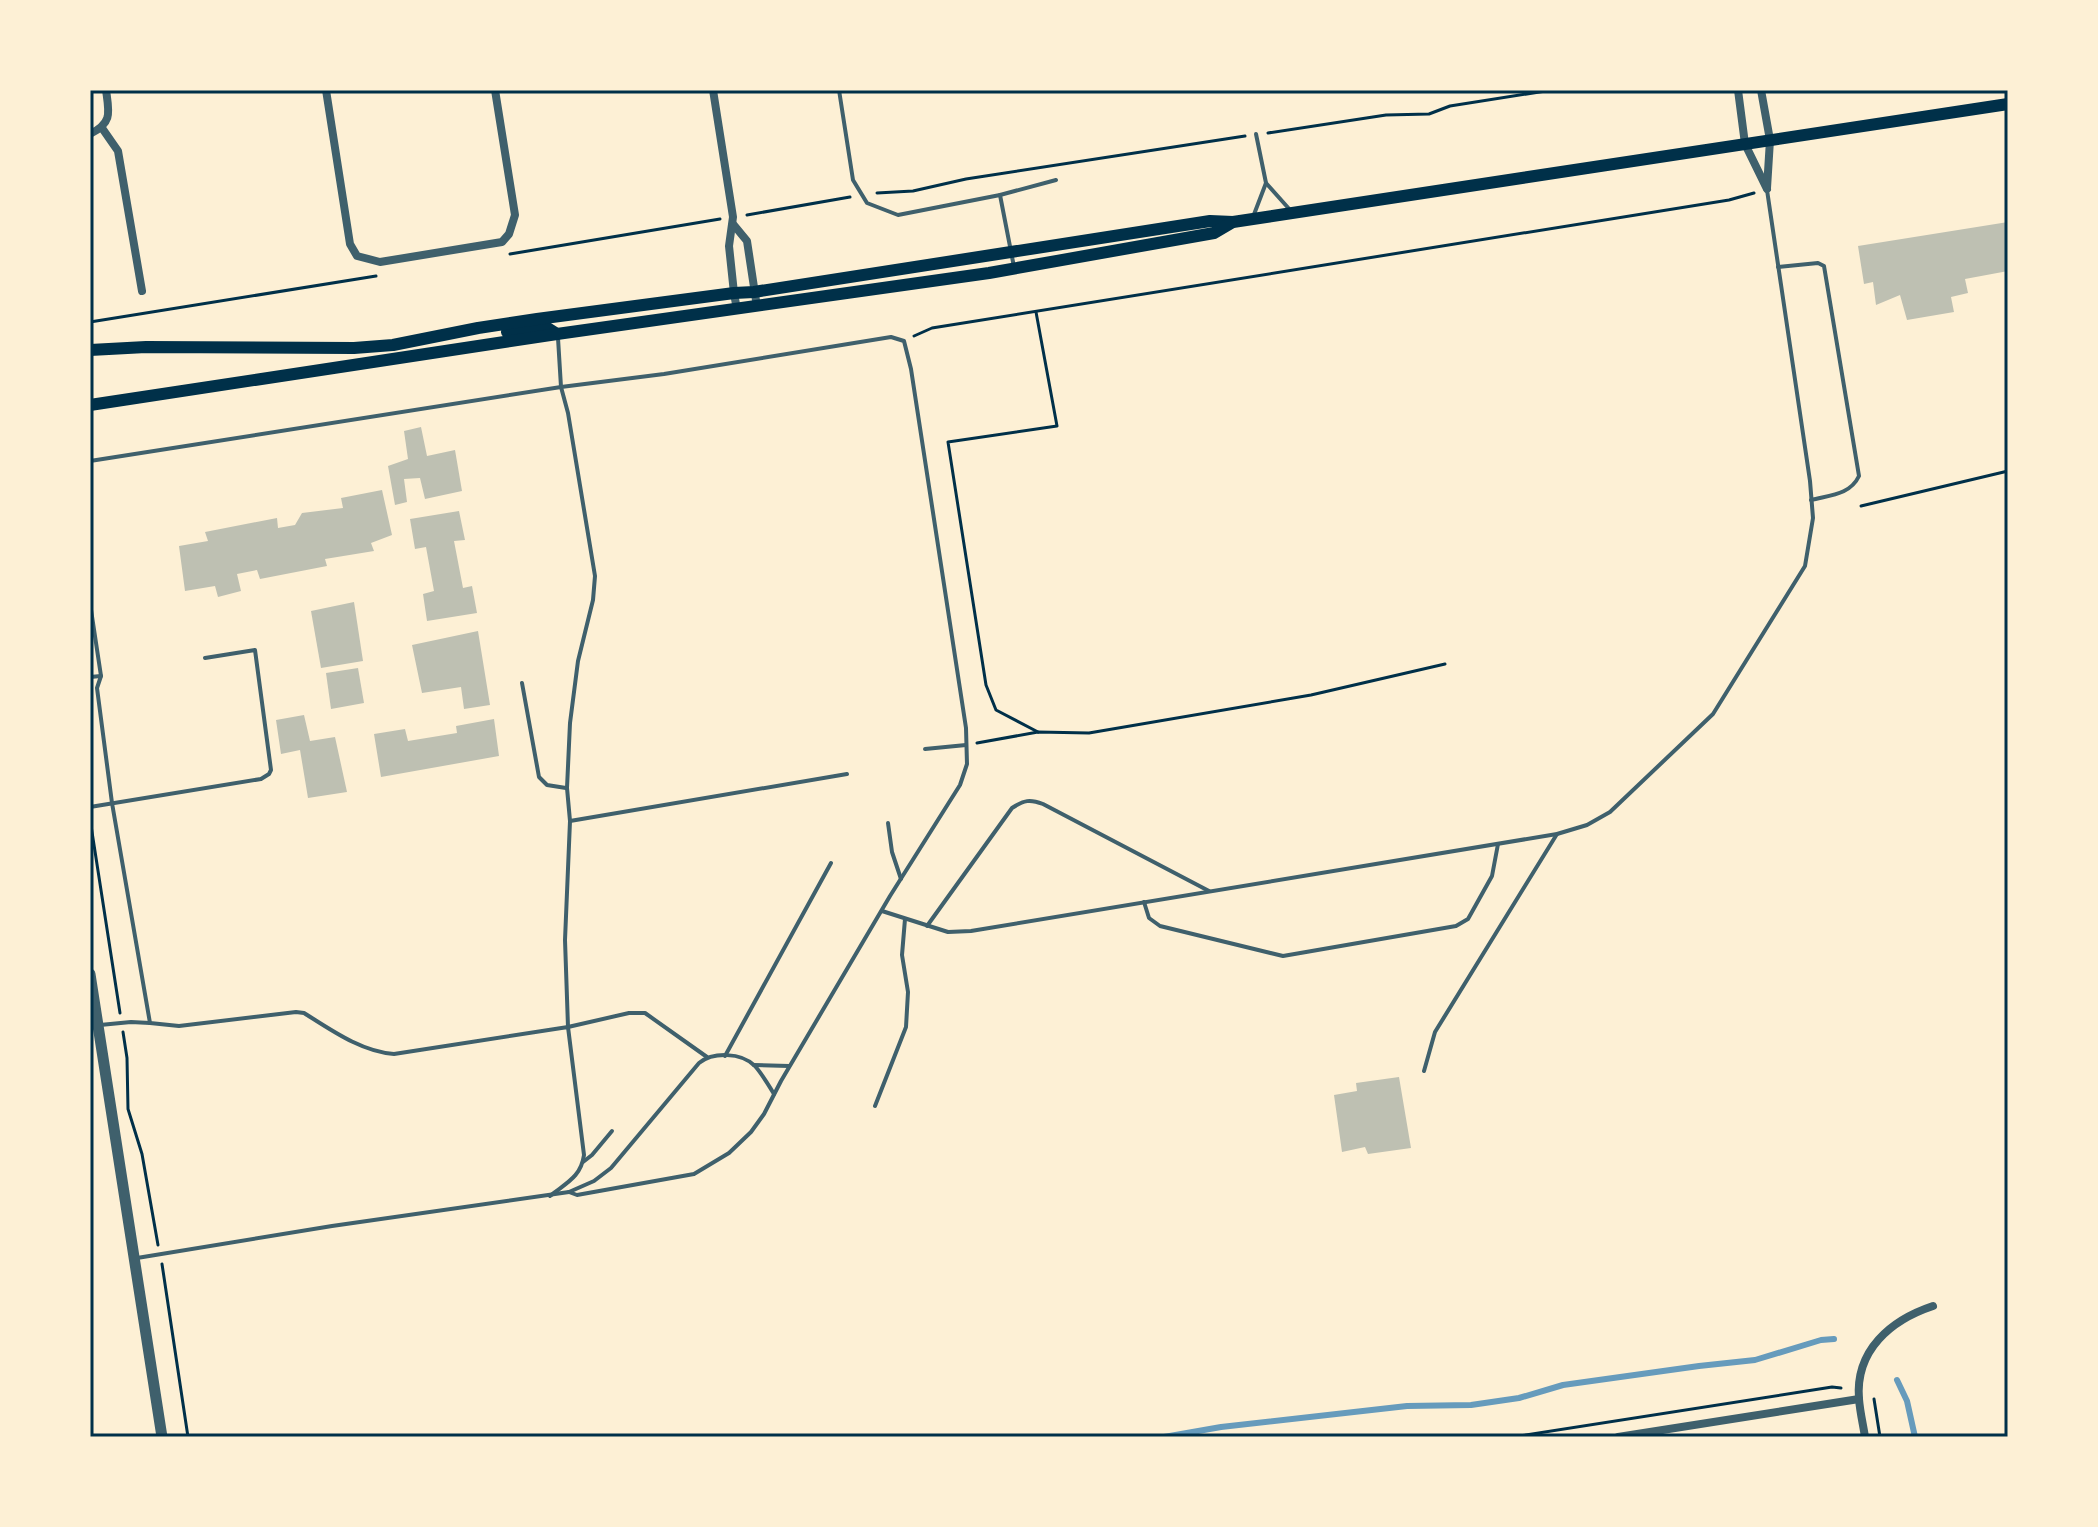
<svg xmlns="http://www.w3.org/2000/svg" width="2098" height="1527" font-family="Spectral,serif">
  <style>
    .lines { fill: none; stroke-linecap: round; stroke-linejoin: round }
    .stream { stroke: #669bbc; stroke-width: 6 }
    .building { fill: #bec0b2 }
    .path { stroke: #003049; stroke-width: 3 }
    .service { stroke: #3f606c; stroke-width: 4 }
    .minor { stroke: #3f606c; stroke-width: 8 }
    .tertiary { stroke: #3f606c; stroke-width: 11 }
    .secondary { stroke: #003049; stroke-width: 12 }
    .neatline { fill: none; stroke: #003049; stroke-width: 3 }
  </style>
  <rect width="100%" height="100%" fill="#fdf0d5"/>
  <g class="lines">
    <g class="stream">
      <path d="M1897,1380L1907,1401L1915,1437"/>
      <path d="M1164,1437L1221,1427L1407,1406L1471,1405L1519,1398L1563,1385L1699,1366L1755,1360L1821,1340L1834,1339"/>
    </g>
  </g>
  <g class="building">
    <path d="M2008,222V271L1965,279L1968,293L1951,297L1954,312L1907,320L1900,295L1876,305L1873,282L1864,284L1858,246Z"/>
    <path d="M421,427L427,456L455,450L462,491L425,499L420,478L404,479L407,502L395,505L388,466L408,459L404,431Z"/>
    <path d="M382,490L392,535L371,543L374,551L325,559L327,566L260,579L257,570L237,574L241,591L218,597L215,586L185,591L179,546L208,541L205,532L277,518L278,528L295,525L302,513L343,508L341,498Z"/>
    <path d="M459,511L465,540L454,541L463,588L472,586L477,613L427,621L423,594L434,591L426,547L415,549L410,519Z"/>
    <path d="M354,602L363,661L321,668L311,611Z"/>
    <path d="M478,631L490,705L464,709L461,687L422,693L412,645Z"/>
    <path d="M358,668L364,703L331,709L326,673Z"/>
    <path d="M304,715L310,741L335,737L347,792L308,798L300,750L281,754L276,720Z"/>
    <path d="M494,719L499,756L381,777L374,734L405,729L408,741L457,733L456,726Z"/>
    <path d="M1399,1077L1411,1148L1368,1154L1365,1147L1342,1152L1334,1095L1357,1091L1356,1083Z"/>
  </g>
  <g class="lines">
    <g class="path">
      <path d="M1268,133L1386,115L1429,114L1450,106L1552,90"/>
      <path d="M877,193L913,191L966,179L1245,136"/>
      <path d="M747,215L850,197"/>
      <path d="M510,254L720,219"/>
      <path d="M1036,312L1057,426L948,442L986,685L996,710L1038,732"/>
      <path d="M90,322L376,276"/>
      <path d="M914,336L932,328L1729,200L1754,193"/>
      <path d="M1861,506L2008,471"/>
      <path d="M977,743L1038,732L1089,733L1311,695L1445,664"/>
      <path d="M90,819L120,1013"/>
      <path d="M123,1032L127,1058L128,1109L142,1154L158,1245"/>
      <path d="M162,1264L188,1437"/>
      <path d="M1874,1399L1880,1437"/>
      <path d="M1513,1437L1832,1387L1841,1388"/>
    </g>
    <g class="service">
      <path d="M839,90L853,180L867,203L898,215L1000,195L1056,180"/>
      <path d="M1266,183L1291,211"/>
      <path d="M1000,195L1014,267"/>
      <path d="M1253,217L1266,183L1256,134"/>
      <path d="M1778,267L1818,263L1824,266L1859,476C1850,495 1830,495 1811,500"/>
      <path d="M558,338L561,387L568,413L595,576L593,600L578,661L570,723L567,788L570,821L565,940L568,1027L629,1013H645L707,1057"/>
      <path d="M90,461L561,387L664,374L891,337L904,341L911,369L966,728L967,764L960,785L890,896L781,1081L764,1114L751,1132L729,1153L694,1174L577,1195L569,1192"/>
      <path d="M90,603L101,676L97,688L112,803L150,1023L179,1026L296,1012L304,1013C331,1030 362,1052 394,1054L568,1027L584,1155C581,1177 566,1183 550,1196"/>
      <path d="M90,677L101,676"/>
      <path d="M522,683L539,777L547,785L566,788"/>
      <path d="M925,749L966,745"/>
      <path d="M90,807L261,779L269,774L271,770L255,650L205,658"/>
      <path d="M570,821L847,774"/>
      <path d="M888,823L892,852L901,879"/>
      <path d="M1144,902L1149,918L1160,926L1283,956L1456,926L1468,919L1492,876L1498,844"/>
      <path d="M882,911L948,932L971,931L1557,834L1587,825L1610,812L1713,714L1805,566L1813,518L1810,481L1767,190"/>
      <path d="M927,926L1012,808C1024,800 1030,799 1043,804L1209,891"/>
      <path d="M100,1025L131,1022L150,1023"/>
      <path d="M725,1056L831,863"/>
      <path d="M754,1065L789,1066"/>
      <path d="M1424,1071L1435,1032L1557,834"/>
      <path d="M875,1106L906,1027L908,992L902,955L905,919"/>
      <path d="M583,1162L592,1155L612,1131"/>
      <path d="M137,1258L332,1226L569,1192L594,1181L611,1168L699,1063C713,1052 741,1052 755,1066C762,1074 768,1084 774,1094"/>
    </g>
    <g class="minor">
      <path d="M326,90L350,244L357,256L380,262L502,242L509,234L515,215L495,90"/>
      <path d="M713,90L733,217L729,246L734,293L737,310"/>
      <path d="M1738,90L1745,144L1767,189"/>
      <path d="M1761,90L1770,140L1767,188"/>
      <path d="M102,128L118,151L142,291"/>
      <path d="M90,134C113,123 109,112 106,90"/>
      <path d="M733,224L747,241L757,307"/>
      <path d="M1618,1437L1859,1399"/>
      <path d="M1865,1437C1863,1424 1860,1412 1859,1399C1855,1350 1891,1320 1933,1306"/>
    </g>
    <path class="tertiary" d="M90,974L162,1437"/>
    <g class="secondary">
      <path d="M507,332L546,327L557,334"/>
      <path d="M90,350L146,347L354,348L393,345L478,328L537,319L734,293L754,292L1210,221L1233,222L2008,104"/>
      <path d="M90,405L557,334L989,273L1214,233L1231,223"/>
    </g>
  </g>
  <rect width="2098" height="1527" fill="none" stroke="#fdf0d5" stroke-width="184"/>
  <rect x="92" y="92" width="1914" height="1343" class="neatline"/>
</svg>
